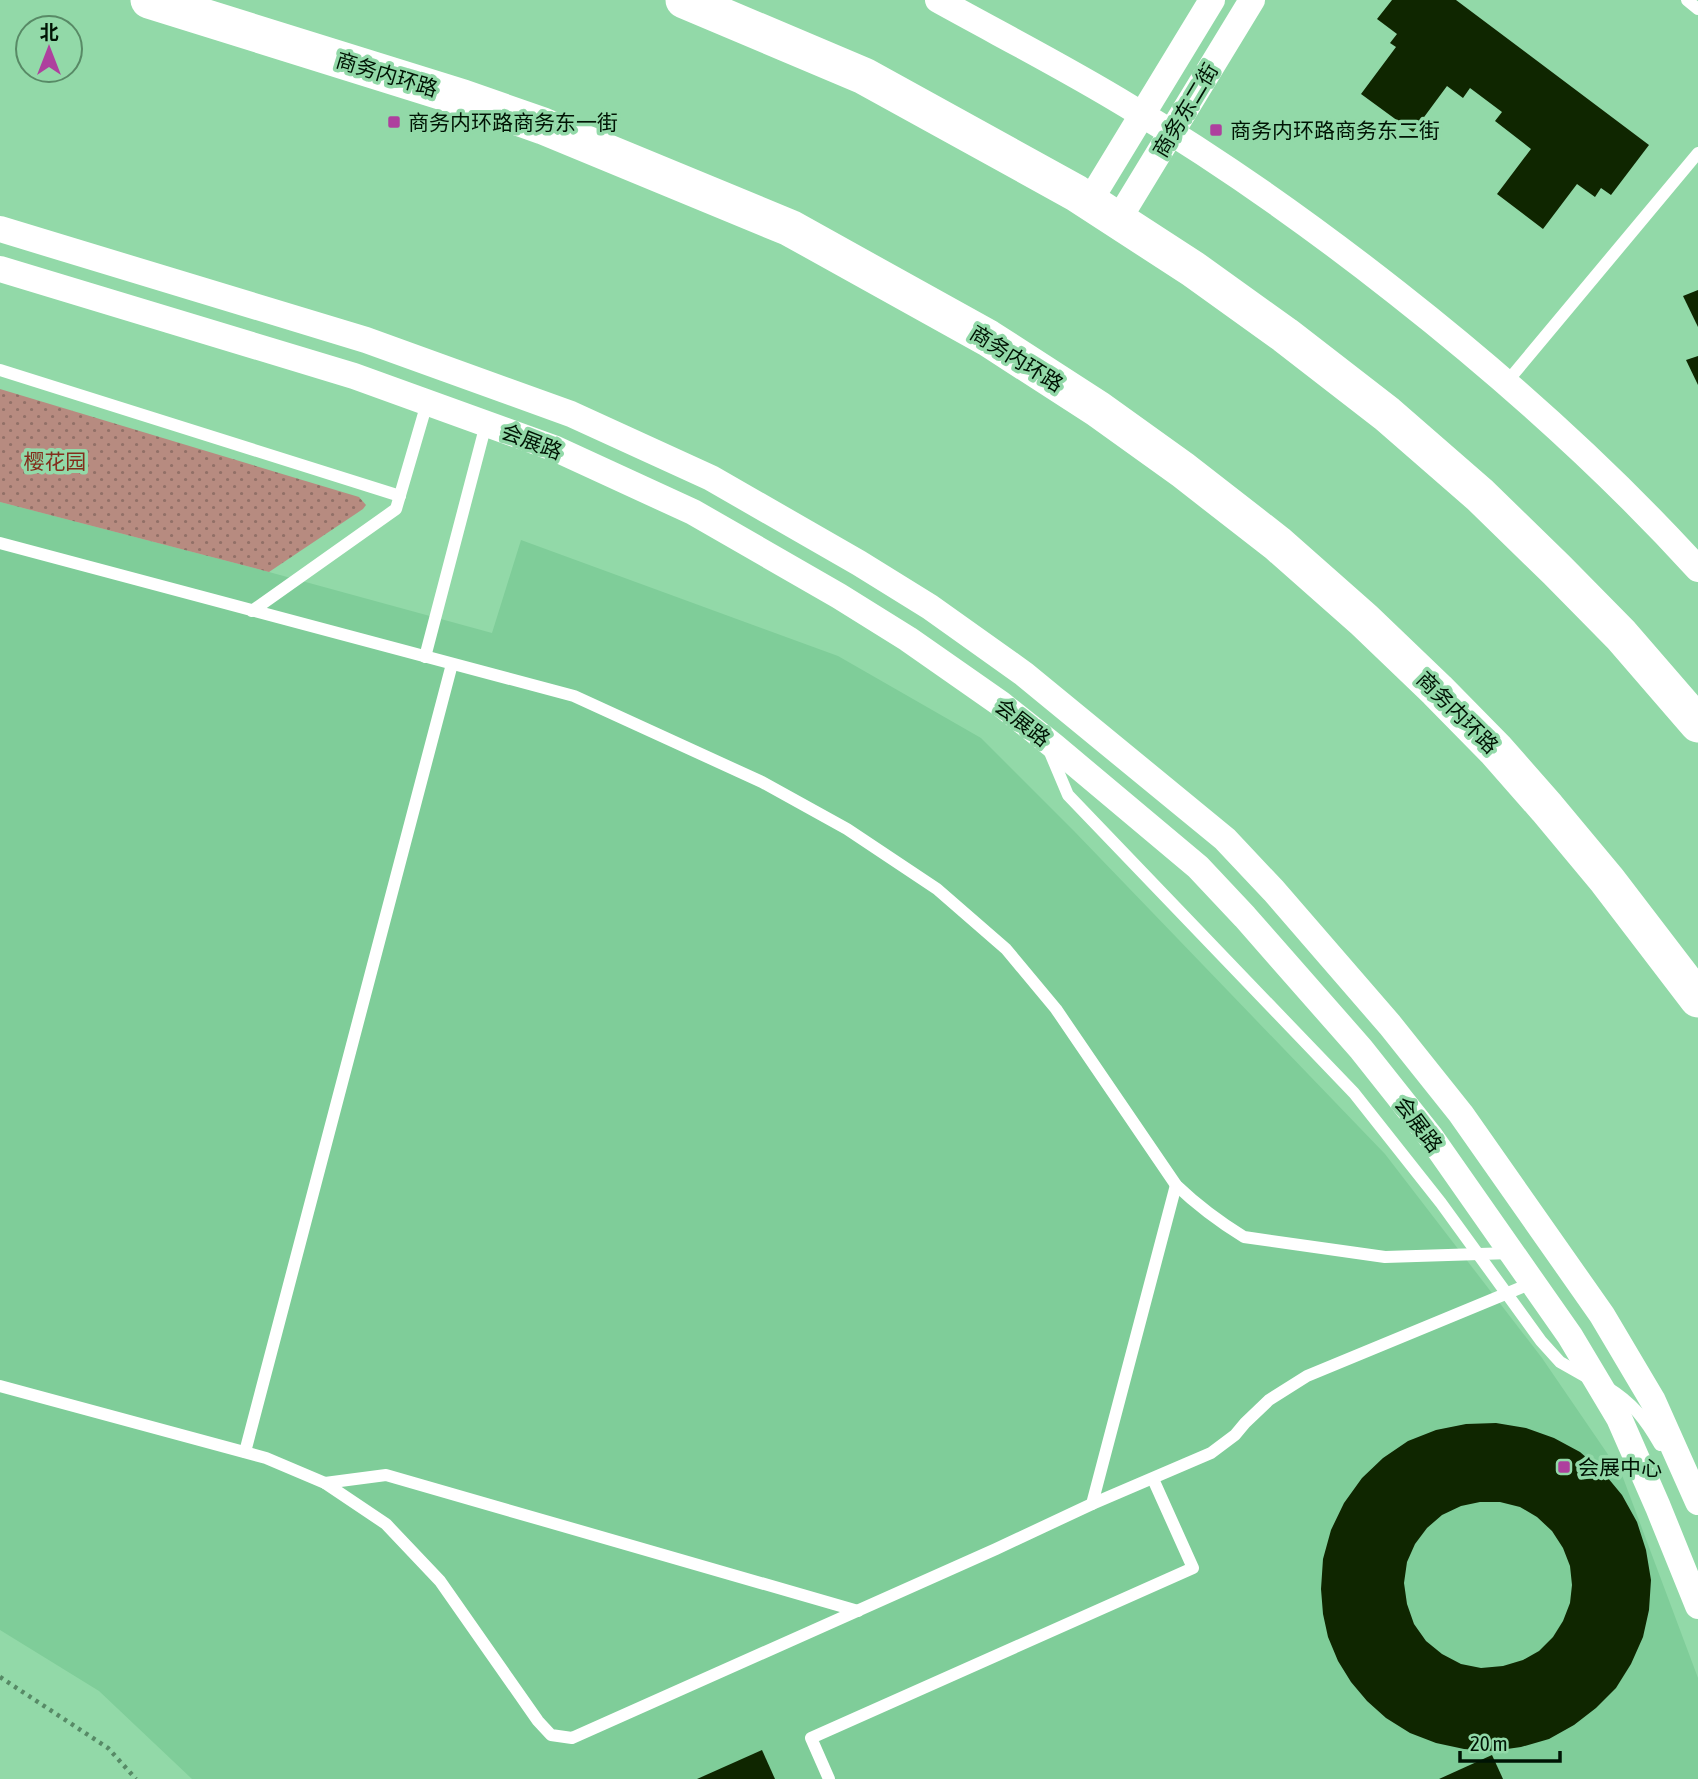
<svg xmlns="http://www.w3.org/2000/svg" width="1698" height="1779" font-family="'Asap Condensed','Noto Sans SC',sans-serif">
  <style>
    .built { fill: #7fcd99 }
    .green { fill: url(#green-dots) }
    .building { fill: #0f2600; fill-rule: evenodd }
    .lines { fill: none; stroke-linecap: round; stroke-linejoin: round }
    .path { stroke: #578a66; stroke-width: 4.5; stroke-dasharray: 3.5 5; stroke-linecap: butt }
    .lane { stroke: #fff; stroke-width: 12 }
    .street { stroke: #fff; stroke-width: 26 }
    .secondary { stroke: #fff; stroke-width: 37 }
    .poi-dot { fill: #ae409e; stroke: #92d9a8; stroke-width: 2.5 }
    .labels { text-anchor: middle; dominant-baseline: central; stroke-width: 7; stroke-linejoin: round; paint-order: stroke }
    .street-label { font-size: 21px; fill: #001404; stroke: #92d9a8 }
    .poi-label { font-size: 21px; fill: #001404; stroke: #92d9a8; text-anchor: start }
    .park-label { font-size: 21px; fill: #832e1c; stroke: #92d9a8 }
  </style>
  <defs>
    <pattern id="green-dots" width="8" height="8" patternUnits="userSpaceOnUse" patternTransform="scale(1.75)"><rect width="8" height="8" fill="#b78b80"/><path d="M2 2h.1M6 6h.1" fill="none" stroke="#927067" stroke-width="1.8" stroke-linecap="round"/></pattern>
  </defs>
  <rect width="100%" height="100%" fill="#92d9a8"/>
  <path class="built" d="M0,502L269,572L492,633L521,540L838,656L981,738L1074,831L1385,1154L1542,1358L1622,1475L1698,1678V1779H192L99,1691L0,1630Z"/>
  <path class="green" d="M0,389L359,497L366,505L363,509L269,572L0,502Z"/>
  <g class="building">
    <path d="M1392,0H1456L1649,145L1611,195L1601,188L1595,197L1577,184L1543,229L1497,194L1531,149L1495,121L1502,112L1470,88L1463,98L1447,86L1413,132L1361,94L1396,47L1390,43L1397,34L1377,19Z"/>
    <path d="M1698,290V327L1683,296Z"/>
    <path d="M1698,356V385L1686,360Z"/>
    <path d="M1496,1423L1526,1428L1554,1438L1580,1452L1603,1472L1622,1495L1637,1522L1646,1550L1651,1580L1649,1610L1643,1637L1631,1664L1616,1688L1596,1708L1574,1725L1549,1739L1521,1747L1493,1751L1464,1749L1436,1743L1410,1733L1386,1718L1367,1701L1351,1682L1338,1661L1328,1637L1323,1614L1321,1589L1323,1559L1331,1530L1344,1503L1362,1478L1383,1458L1408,1441L1436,1430L1466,1424ZM1480,1502H1500L1520,1507L1537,1517L1552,1531L1563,1548L1570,1566L1572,1585L1570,1603L1563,1621L1553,1637L1539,1651L1523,1660L1503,1666L1481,1668L1461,1664L1442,1654L1426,1641L1414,1624L1407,1604L1404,1583L1407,1562L1415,1544L1427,1528L1442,1515L1461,1506Z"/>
    <path d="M762,1750L775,1779H697Z"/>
    <path d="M1492,1755L1503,1779H1439Z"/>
  </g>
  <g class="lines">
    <path class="path" d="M0,1677L108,1748L136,1779"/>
    <g class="lane">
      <path d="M1687,0L1698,9"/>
      <path d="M0,370L400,496"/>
      <path d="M1506,383L1698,153"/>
      <path d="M0,543L574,696L762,782L847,829L937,889L1006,949L1056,1009L1176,1185C1198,1206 1218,1221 1244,1237L1385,1257L1511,1253"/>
      <path d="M252,611L396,509L427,403"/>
      <path d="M425,657L486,424"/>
      <path d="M1049,750L1068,795L1354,1093L1441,1203L1541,1341L1560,1362L1590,1379"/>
      <path d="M0,1386L266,1458L325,1483L386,1524L440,1581L538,1721L551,1735L572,1738L996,1549L1092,1504L1211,1453L1235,1435L1245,1423L1269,1400L1307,1376L1532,1283"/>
      <path d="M1607,1387C1633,1403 1645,1419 1660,1445"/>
      <path d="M245,1452L452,664"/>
      <path d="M325,1483L386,1475L858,1611"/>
      <path d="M1092,1504L1176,1185"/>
      <path d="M829,1779L811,1738L1193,1568L1153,1479"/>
    </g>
    <g class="street">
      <path d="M938,0C1001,35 1066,68 1128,106C1222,162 1312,226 1397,293C1504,377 1606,468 1698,569"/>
      <path d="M1089,202L1212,0"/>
      <path d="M1118,220L1252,0"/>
      <path d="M0,229L366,340L571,414L711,478L859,563L930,607L1024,674L1225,839L1274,891L1390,1025L1461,1114L1602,1315L1653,1401L1698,1502"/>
      <path d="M0,269L354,376L556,449L693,512L839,596L908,639L1001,704L1055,747L1198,867L1245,917L1361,1049L1430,1136L1570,1336L1619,1418L1658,1507L1698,1606"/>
    </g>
    <g class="secondary">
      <path d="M149,0L463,98L543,126L790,228L988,338L1098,409L1183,470L1278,544L1364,620L1437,690L1496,750L1547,808L1607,880L1698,999"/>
      <path d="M684,0L864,76L1076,193L1193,269L1285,335L1387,414L1480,495L1557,570L1621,635L1698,724"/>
    </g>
  </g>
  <g class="poi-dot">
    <rect x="387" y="115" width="14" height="14" rx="3.5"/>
    <rect x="1209" y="123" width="14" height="14" rx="3.5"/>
    <rect x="1557" y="1460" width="14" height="14" rx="3.5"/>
  </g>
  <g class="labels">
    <g class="street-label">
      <text transform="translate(387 74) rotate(17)">商务内环路</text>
      <text transform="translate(1185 110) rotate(-59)">商务东二街</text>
      <text transform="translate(1017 358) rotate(32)">商务内环路</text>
      <text transform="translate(532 441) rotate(21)">会展路</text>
      <text transform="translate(1458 712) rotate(45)">商务内环路</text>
      <text transform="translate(1023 722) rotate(38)">会展路</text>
      <text transform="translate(1419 1124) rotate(53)">会展路</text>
    </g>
    <g class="poi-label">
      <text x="408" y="122">商务内环路商务东一街</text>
      <text x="1230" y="130">商务内环路商务东二街</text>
      <text x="1578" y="1467">会展中心</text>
    </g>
    <g class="park-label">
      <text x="55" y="461">樱花园</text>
    </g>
  </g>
  <g transform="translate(49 49)"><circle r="33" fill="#92d9a8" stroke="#588a66" stroke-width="2"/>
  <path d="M0-5L12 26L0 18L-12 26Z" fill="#ae409e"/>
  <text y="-10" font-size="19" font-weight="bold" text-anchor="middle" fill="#001404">北</text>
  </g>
  <path d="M1460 1751v10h100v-10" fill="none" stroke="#001404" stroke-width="3.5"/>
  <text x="1470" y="1751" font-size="21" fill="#001404" stroke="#92d9a8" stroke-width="5" paint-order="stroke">20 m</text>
</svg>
